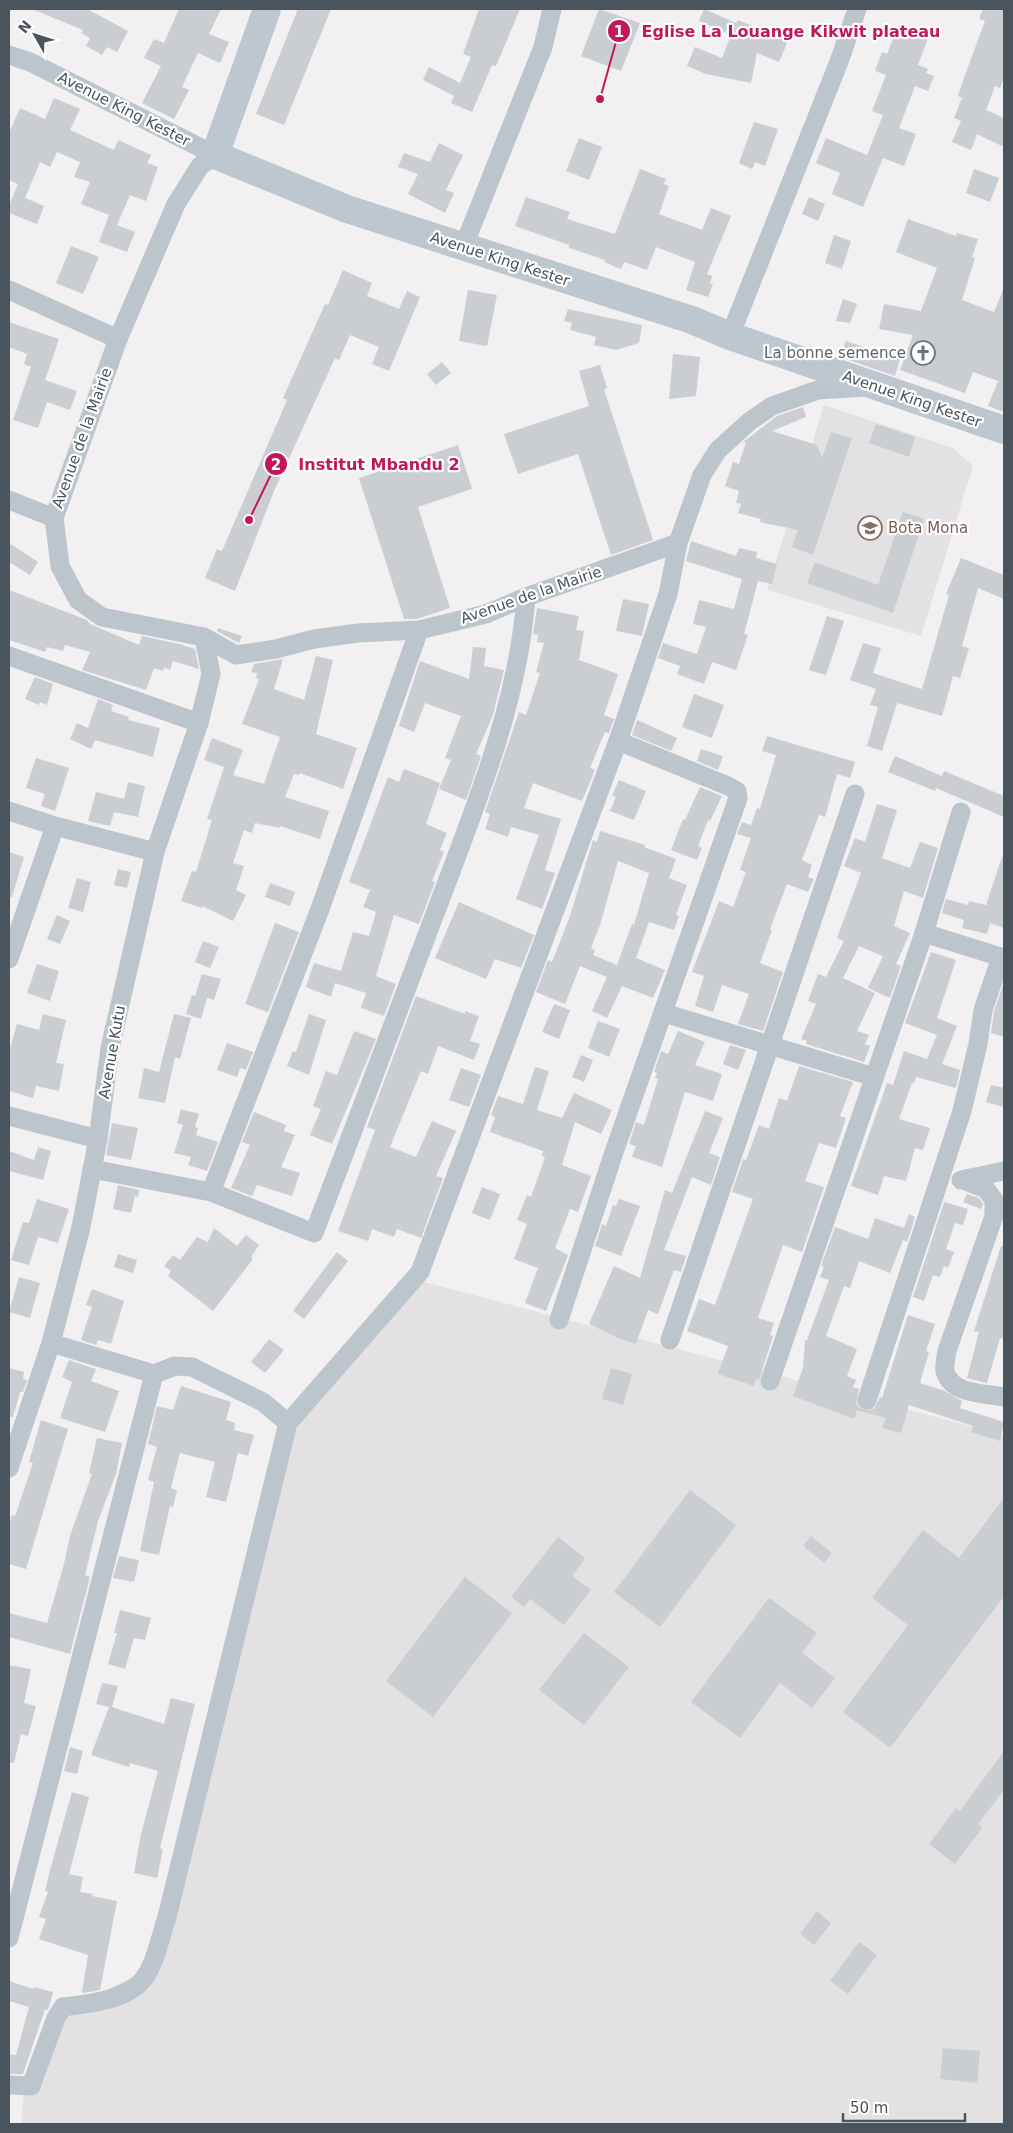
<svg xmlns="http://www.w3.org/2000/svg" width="1013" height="2133" font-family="'DejaVu Sans',sans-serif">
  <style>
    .education { fill: #e3e1e1 }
    .building { fill: #cacdd2; fill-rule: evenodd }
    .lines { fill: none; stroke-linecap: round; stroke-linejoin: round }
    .street { stroke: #bdc5cc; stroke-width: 19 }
    .secondary { stroke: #bdc7d0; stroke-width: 28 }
    .labels { text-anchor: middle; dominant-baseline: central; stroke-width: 4.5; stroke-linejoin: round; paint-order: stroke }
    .street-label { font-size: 15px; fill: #49545c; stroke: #fff }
    .worship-label { font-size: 15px; fill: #5b616d; stroke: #fff; text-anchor: end }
    .education-label { font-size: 15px; fill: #785e54; stroke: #fff; text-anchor: start }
    .leader { fill: none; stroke: #c2185b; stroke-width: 2 }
    .callout-dot { fill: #c2185b; stroke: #fff; stroke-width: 2 }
    .mark-label { font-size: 15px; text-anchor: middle; font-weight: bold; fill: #fff }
    .callout-label { font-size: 16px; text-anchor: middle; font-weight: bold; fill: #c2185b; stroke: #fff; stroke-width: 4.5; stroke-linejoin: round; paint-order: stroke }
  </style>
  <rect width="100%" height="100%" fill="#f2f0f0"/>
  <g class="education">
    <path d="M824,405L953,448L973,466L921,636L767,590Z"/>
    <path d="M413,1279L1004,1435V2124H21L24,2092L64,2007L95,1996L148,1969L294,1422Z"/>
  </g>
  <g class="building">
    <path d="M32,9H87L128,31L117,52L107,47L102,55L86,46L90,38L81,33L83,30Z"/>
    <path d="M179,9H221L209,34L229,42L220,63L198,53L182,87L189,90L174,119L142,103L161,66L144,58L154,39L164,43Z"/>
    <path d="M298,9H331L284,125L256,114Z"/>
    <path d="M479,9H520L496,66L492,65L472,112L451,103L454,96L423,80L429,67L460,83L471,57L463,54Z"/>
    <path d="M599,9L640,23L621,71L581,56Z"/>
    <path d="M704,9L736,23L738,20L757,28L758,25L774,31L773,35L788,41L779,62L757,53L751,83L706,74L687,66L695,47L722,58L731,35L699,21Z"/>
    <path d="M983,9H1004V78L1000,88L995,86L986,110L1004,118V147L977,134L971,150L952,142L961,121L954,118L962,98L958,96L965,75L985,21L979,19Z"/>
    <path d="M899,24L929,35L918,65L928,69L926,73L934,76L928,91L915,86L899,128L916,134L904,166L883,158L863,207L832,194L840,173L816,163L826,138L867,155L883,115L872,111L886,75L875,71L882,52L887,54Z"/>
    <path d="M54,98L80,109L70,130L114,150L118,140L151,155L147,163L158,167L146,201L130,195L117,225L135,232L127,252L99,242L109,215L81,204L90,182L74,177L80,162L57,152L50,167L40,162L25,198L44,206L37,224L9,213V206L18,184L9,180V133L20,108L45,119Z"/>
    <path d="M754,122L778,129L765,166L755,162L752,169L739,163Z"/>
    <path d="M579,138L602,147L589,180L566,171Z"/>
    <path d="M439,143L463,155L446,190L454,193L445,213L408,194L418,174L398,167L404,153L430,162Z"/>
    <path d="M640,169L666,179L664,184L669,186L659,214L702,230L711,208L731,216L707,274L712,276L710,283L713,284L708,297L686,290L695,262L656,247L647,270L624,262L621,269L604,262L605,260L569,248V245L515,226L526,197L570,212L567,219L615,234Z"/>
    <path d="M974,169L999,178L990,202L966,193Z"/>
    <path d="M809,197L825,204L818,221L802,214Z"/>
    <path d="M908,219L956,236L957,233L978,239L972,257L975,258L962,300L994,312L1004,287V412L988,406L998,381L973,372L965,393L900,370L913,335L879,329L884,304L921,311L937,268L896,252Z"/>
    <path d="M834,235L851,241L842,269L825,263Z"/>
    <path d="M71,246L99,257L83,294L56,283Z"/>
    <path d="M343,270L372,283L367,296L399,309L407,291L420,297L389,371L372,364L379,347L350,335L339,360L335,358L274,491L235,591L205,578L217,549L222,551L287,400L283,398L325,304L328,305Z"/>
    <path d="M468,290L497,295L487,346L459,341Z"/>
    <path d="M843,299L857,304L850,323L836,321Z"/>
    <path d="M568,309L642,325L639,343L616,350L594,345L596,337L570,330L572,323L564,321Z"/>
    <path d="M9,322L59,339L45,380L77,391L70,410L47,402L38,428L13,420L31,367L24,364L27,354L9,347Z"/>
    <path d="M846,341L900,359L895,376L840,357Z"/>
    <path d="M673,354L700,357L696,396L669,399Z"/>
    <path d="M442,362L451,373L436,385L427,374Z"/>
    <path d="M600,365L607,388L604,389L653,540L611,555L578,454L518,474L504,434L589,406L579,371Z"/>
    <path d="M803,407L806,417L772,431L817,445L822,458L831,432L852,438L813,555L792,547L798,530L760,522L761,519L738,513L741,504L736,503L739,491L725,486L733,462L739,464L746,442L742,443L777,416Z"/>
    <path d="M876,424L915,437L909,457L869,443Z"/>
    <path d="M458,445L472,489L418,507L450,608L417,619H404L359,478Z"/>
    <path d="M903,512L924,519L893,613L807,583L815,562L878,585Z"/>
    <path d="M691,541L736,556L739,548L757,552L756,558L777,564L772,584L758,581L744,634L748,635L736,670L712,662L704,684L677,674L680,666L658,658L663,643L697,654L706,627L693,624L699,600L734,609L742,579L686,561Z"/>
    <path d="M9,543L38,562L30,575L9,562Z"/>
    <path d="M961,558L1004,575V599L978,588L962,646L969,648L960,678L953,676L942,716L897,703L882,751L867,746L878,707L870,705L876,689L850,680L863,643L881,648L873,673L922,689L949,595L946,594Z"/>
    <path d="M9,590L87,620L90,624L139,645L142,636L179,644L195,649L199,669L173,661L170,670L164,667L163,671L154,668L146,690L82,670L90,652L65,645L63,651L47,647L45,652L9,640Z"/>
    <path d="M623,599L649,604L642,636L616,631Z"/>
    <path d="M537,608L579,616L576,630L584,631L579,660L618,674L604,715L614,719L609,733L605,732L590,768L595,770L582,801L533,783L524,808L561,819L545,870L555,873L542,909L516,899L539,835L511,827L508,837L485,829L490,814L485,812L519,712L526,715L540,673L536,672L544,643L537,642L538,635L533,634Z"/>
    <path d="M827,616L844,621L826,675L809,670Z"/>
    <path d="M218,628L242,636L239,643L217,631Z"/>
    <path d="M473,647L486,648L484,666L504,670L493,715L476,754L481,756L466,800L439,789L451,760L445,758L461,716L425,703L414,732L399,726L420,661L469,679Z"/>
    <path d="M316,656L333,660L316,734L357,748L343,789L300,773L299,775L294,774L285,797L329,811L320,839L280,826V828L255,823L252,833L244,830L233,863L244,866L236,890L246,895L233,921L202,906V908L181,901L192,871L196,872L212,820L207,819L224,767L204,760L212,738L243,750L233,775L264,784L280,737L242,724L259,679L256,678L257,673L251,672L254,664L283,659L274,689L304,700Z"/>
    <path d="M35,677L53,684L47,705L40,702L39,705L25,699Z"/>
    <path d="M694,694L724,705L712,738L682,727Z"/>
    <path d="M98,699L113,705L111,711L129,717L128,720L160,728L153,757L95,740L91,749L70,739L77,723L88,728Z"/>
    <path d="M637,720L677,738L671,751L632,735Z"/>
    <path d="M767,736L855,762L850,778L837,774L825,817L819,815L802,860L812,865L808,877L814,879L808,892L787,884L770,929L772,930L760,963L783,972L763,1031L738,1024L749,994L722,985L713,1012L695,1006L704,976L692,972L719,901L733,907L746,872L740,870L751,838L737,834L742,822L751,825L757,808L760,809L776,755L762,751Z"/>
    <path d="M701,749L723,756L718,770L697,761Z"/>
    <path d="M895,756L942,776L944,771L1004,796V817L936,788L935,791L888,772Z"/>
    <path d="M36,758L69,768L55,811L41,806L45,794L26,788Z"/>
    <path d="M404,769L440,783L426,824L447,833L440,850L444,852L432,881L435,882L419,924L394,915L376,976L396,984L384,1016L361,1008L366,993L335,983L331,997L306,987L314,963L341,971L353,932L369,936L376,912L363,907L370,890L349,882L388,777L399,782Z"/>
    <path d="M619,780L646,791L634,820L610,811L616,797L612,795Z"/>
    <path d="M128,782L145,786L138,817L114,812L110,826L88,821L96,792L124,799Z"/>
    <path d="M700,787L722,796L710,821L708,820L698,846L702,848L697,860L671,850L683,819L685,820Z"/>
    <path d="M877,804L897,810L882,858L910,868L920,842L938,848L923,898L904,891L894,926L910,933L896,964L901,966L890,998L868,988L883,956L859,946L843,978L875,993L857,1031L869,1035L865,1044L870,1046L864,1062L806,1044L807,1041L801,1039L816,1004L808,1001L818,974L826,977L844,941L837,938L861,873L844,866L855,838L865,842Z"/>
    <path d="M600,831L645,845L644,847L676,859L669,878L687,885L676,915L679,916L674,930L649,922L636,958L665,970L653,998L622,986L607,1018L592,1011L607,977L580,966L565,1004L536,992L548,960L552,962L570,916L593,840L597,842ZM618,861L649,873L634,925L632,924L617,965L593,955L595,950L591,948L600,925Z"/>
    <path d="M9,852L24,857L12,897H9Z"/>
    <path d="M1002,857H1004V928L990,923L987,934L962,928L964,920L942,913L946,899L968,905L969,901L986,905Z"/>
    <path d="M118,869L131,872L127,888L114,885Z"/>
    <path d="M77,878L91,882L83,912L68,908Z"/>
    <path d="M270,883L295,892L290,906L265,897Z"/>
    <path d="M459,902L534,935L521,968L495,959L486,979L435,958Z"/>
    <path d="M57,915L70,921L60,944L47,939Z"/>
    <path d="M275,923L299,932L268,1012L245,1004Z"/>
    <path d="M203,941L219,947L210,968L195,962Z"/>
    <path d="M931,952L956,960L937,1018L957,1026L942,1064L960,1070L956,1088L916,1077L914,1083H912L899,1119L930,1128L923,1150L915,1148L906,1181L884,1176L878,1195L851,1186L887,1083L893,1085L904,1051L927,1059L937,1035L905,1023Z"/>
    <path d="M37,964L59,971L50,1001L27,993Z"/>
    <path d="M202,974L221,979L214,1000L207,998L201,1019L186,1014L192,995L195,996Z"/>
    <path d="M1004,982V1037L991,1033L994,1011Z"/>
    <path d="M416,996L465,1014V1011L479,1016L470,1041L480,1044L474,1060L438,1046L428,1074L421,1071L390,1147L416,1157L432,1121L456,1131L436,1176L443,1178L421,1238L397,1229L394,1237L372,1229L368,1241L338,1231L375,1130L367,1127Z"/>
    <path d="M554,1004L570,1010L559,1039L542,1032Z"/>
    <path d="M43,1014L66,1020L56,1063L64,1064L59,1091L36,1086L33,1098L9,1091V1052L17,1024L39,1030Z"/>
    <path d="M174,1014L191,1018L180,1059L175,1057L165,1103L138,1098L144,1068L159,1072Z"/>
    <path d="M309,1014L326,1020L309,1075L287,1066L293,1051L296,1052Z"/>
    <path d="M598,1021L620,1029L609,1057L588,1048Z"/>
    <path d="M354,1031L376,1039L332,1144L310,1135L321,1109L313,1106L326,1071L337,1075Z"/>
    <path d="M678,1031L705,1042L695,1065L722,1074L713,1101L685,1092L662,1167L632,1157L636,1146L629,1144L636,1122L644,1125L658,1079L655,1078L657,1073L654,1072L661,1051L668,1054Z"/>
    <path d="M227,1043L253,1052L246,1070L240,1068L237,1077L217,1070Z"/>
    <path d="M730,1045L746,1050L738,1070L723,1064Z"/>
    <path d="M581,1055L593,1060L584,1082L572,1077Z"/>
    <path d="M799,1066L853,1082L840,1116L846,1118L836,1148L819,1143L805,1181L824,1187L802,1252L783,1245L758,1318L774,1323L770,1335L773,1336L759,1380L756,1379L754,1386L718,1374L728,1346L687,1331L699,1299L715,1305L753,1199L732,1192L743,1159L746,1160L759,1125L769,1129L779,1098L787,1101Z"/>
    <path d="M535,1067L549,1071L537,1110L562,1118L574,1093L612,1110L601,1134L575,1122L562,1165L591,1176L578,1212L570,1209L555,1248L568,1255L546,1311L525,1303L538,1268L514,1259L527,1224L517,1220L527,1195L531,1197L545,1157L542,1156L543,1151L490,1132L495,1117L491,1115L498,1096L523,1104Z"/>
    <path d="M461,1068L481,1075L469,1107L449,1100Z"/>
    <path d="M991,1085L1004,1088V1107L986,1102Z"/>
    <path d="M181,1109L199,1114L195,1127L198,1128L196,1135L218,1142L207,1171L188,1165L191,1157L174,1153L183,1125L177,1123Z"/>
    <path d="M705,1111L723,1118L709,1153L720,1157L711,1185L692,1177L664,1250L686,1256L681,1272L674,1270L658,1314L648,1310L636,1344L618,1338L589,1324L614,1266L640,1278L665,1190L672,1193Z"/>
    <path d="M254,1112L286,1125L284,1131L295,1135L281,1167L300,1173L292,1196L257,1185L252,1196L231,1188L250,1145L242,1142Z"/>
    <path d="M112,1123L138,1128L131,1160L106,1155Z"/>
    <path d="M38,1147L51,1151L43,1180L9,1171V1151L34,1160Z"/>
    <path d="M118,1185L139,1190L138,1197L135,1196L131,1213L113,1209Z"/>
    <path d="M482,1187L500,1194L490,1220L472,1213Z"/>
    <path d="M967,1194L979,1198L983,1204L981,1209L963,1202Z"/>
    <path d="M37,1199L69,1209L58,1243L38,1237L29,1265L11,1260L23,1222L29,1223Z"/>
    <path d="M619,1199L640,1206L621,1256L595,1246L602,1224L606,1226L613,1205L616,1206Z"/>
    <path d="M944,1202L968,1209L963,1225L955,1223L946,1249L954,1252L948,1268L944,1266L940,1277L933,1275L924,1301L913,1297Z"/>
    <path d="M909,1214L915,1217L907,1242L903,1240L890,1273L859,1261L850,1288L844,1286L826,1336L857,1349L847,1376L856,1380L853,1387L859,1389L856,1402L858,1407L869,1411L875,1408L880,1397L882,1398L908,1315L935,1324L926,1351L929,1352L920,1383L945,1391L962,1401L960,1408L1004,1422L1000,1441L971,1432L973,1426L909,1405L901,1433L882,1428L886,1418L857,1410L854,1419L793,1396L803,1368L805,1340H807L829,1280L820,1277L824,1267L821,1266L835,1227L868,1239L875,1218L904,1228Z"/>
    <path d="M214,1228L237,1246L246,1235L259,1245L251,1257L253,1259L213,1311L168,1276L171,1271L164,1266L173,1255L180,1260L197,1237L208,1242Z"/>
    <path d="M1001,1246H1004V1339L1000,1338L987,1383L967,1378L979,1332L974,1331Z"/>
    <path d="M337,1252L348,1261L304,1319L293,1311Z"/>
    <path d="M118,1254L137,1260L133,1273L114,1267Z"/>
    <path d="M19,1277L40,1283L30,1318L9,1312Z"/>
    <path d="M92,1289L124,1301L111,1344L98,1340L96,1345L81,1340L92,1307L86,1305Z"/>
    <path d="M269,1339L284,1350L265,1373L251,1362Z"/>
    <path d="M69,1360L96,1369L91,1381L119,1391L105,1432L60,1418L72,1382L62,1377Z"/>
    <path d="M9,1368L24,1372L23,1379L27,1380L23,1392H20L13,1417L9,1416Z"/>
    <path d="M611,1368L632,1374L623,1405L602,1399Z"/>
    <path d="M181,1386L231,1402L226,1420L235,1423L234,1430L254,1435L248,1456L238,1453L226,1502L206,1497L215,1462L180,1453L171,1488L177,1490L173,1507L170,1506L159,1555L140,1551L154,1482L148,1480L157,1447L148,1444L157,1406L173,1410Z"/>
    <path d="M41,1420L68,1429L26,1569L9,1564V1526L12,1515L15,1516L33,1463L29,1462Z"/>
    <path d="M97,1438L122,1443L116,1474L98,1521L85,1575L90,1577L70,1654L9,1637V1613L47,1623L64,1564L70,1536L92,1474L89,1473Z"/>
    <path d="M690,1490L736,1525L660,1627L614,1592Z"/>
    <path d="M1004,1498V1596L890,1748L843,1712L908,1625L872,1598L923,1530L959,1558Z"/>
    <path d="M811,1536L832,1553L824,1563L803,1546Z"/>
    <path d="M558,1537L585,1558L572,1576L591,1590L564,1625L530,1599L524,1607L511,1597Z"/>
    <path d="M119,1556L139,1560L134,1582L113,1578Z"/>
    <path d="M465,1577L512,1613L433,1717L386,1681Z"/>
    <path d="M769,1598L817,1633L802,1653L835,1678L812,1708L780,1683L740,1738L691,1702Z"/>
    <path d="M120,1610L151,1618L145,1640L134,1638L125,1669L108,1664L117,1633H114Z"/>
    <path d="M584,1633L629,1667L584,1725L539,1690Z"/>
    <path d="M9,1665L31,1669L24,1703L36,1706L28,1736L21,1734L14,1763H9Z"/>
    <path d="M102,1683L118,1686L112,1707L164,1724L171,1698L195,1704L160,1848L163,1849L157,1878L134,1873L141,1834L158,1771L130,1763L129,1767L91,1755L109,1707L96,1704Z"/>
    <path d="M70,1747L83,1751L77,1774L64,1771Z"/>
    <path d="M1004,1751V1790L978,1824L982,1828L955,1864L929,1844L956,1808L960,1811Z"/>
    <path d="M72,1792L89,1797L69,1874L83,1877L80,1892L93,1894L92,1896L117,1901L100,1990L84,1993L82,1992L88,1955L39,1939L46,1919L39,1917L48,1892L45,1891L50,1870Z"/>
    <path d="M817,1911L831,1923L814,1945L800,1934Z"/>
    <path d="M859,1942L877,1955L848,1994L830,1981Z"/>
    <path d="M9,1981L33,1989L34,1987L53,1992L48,2010L45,2009L23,2074H9V2054L16,2055L29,2007L9,2001Z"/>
    <path d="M943,2048L980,2051L977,2083L940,2079Z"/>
  </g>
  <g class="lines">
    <g class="street">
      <path d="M9,55L30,62L215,155L200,166L176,204L118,339L54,518L60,566L78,600L102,617L204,637L236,655L276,649L314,639L358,633L419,630L486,614L526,597L678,543"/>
      <path d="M463,248L543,47L552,9"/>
      <path d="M9,290L118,339"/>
      <path d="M730,336L840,59L857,9"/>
      <path d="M9,500L54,518"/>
      <path d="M9,656L199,723"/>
      <path d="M9,811L55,826L155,852"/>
      <path d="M924,933L1004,958"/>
      <path d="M9,959L55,826"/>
      <path d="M664,1013L874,1077"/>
      <path d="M9,1116L98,1139"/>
      <path d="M92,1169L211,1192L314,1233C355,1126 395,1019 436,911C474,809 518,706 526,597"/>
      <path d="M961,1180L1004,1171"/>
      <path d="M963,1180L986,1189L994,1200V1216L947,1351C946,1357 944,1365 945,1371C951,1395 985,1393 1004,1397"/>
      <path d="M211,1192L320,909L419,630"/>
      <path d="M559,1320L613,1155L738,798L737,791L728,786L618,741"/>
      <path d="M670,1340L855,794"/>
      <path d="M51,1343L154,1374L175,1366L192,1367L263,1402L288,1423"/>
      <path d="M770,1381L924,933L961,812"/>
      <path d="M867,1400L962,1111L978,1044L983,1010L1001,957"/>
      <path d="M9,1468L51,1343L81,1227L98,1139L110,1048L155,852L199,723L211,674L204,637"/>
      <path d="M9,1938L154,1374"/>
      <path d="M9,2085L31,2086L56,2018L63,2007C87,2004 121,2001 140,1983C155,1968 160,1937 167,1917L288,1423L420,1272L618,741L668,594L678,543L702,475L718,450L750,421L772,406L818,390L866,387"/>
    </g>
    <path class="secondary" d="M267,9L215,155L347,209L692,320L730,336L1004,430"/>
  </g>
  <defs>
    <g id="church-ring" transform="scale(1.25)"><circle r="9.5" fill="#fff" stroke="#6b7280" stroke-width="1.5"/><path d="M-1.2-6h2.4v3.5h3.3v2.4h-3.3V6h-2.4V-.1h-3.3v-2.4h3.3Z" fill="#6b7280"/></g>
    <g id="university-ring" transform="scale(1.25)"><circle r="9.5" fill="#fff" stroke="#8d6e63" stroke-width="1.5"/><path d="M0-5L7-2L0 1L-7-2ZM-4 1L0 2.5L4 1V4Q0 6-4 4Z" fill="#8d6e63"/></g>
  </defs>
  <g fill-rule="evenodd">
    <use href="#church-ring" x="923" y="353"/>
    <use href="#university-ring" x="870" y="528"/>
  </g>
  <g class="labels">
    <g class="street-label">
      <text transform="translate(124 109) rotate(27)">Avenue King Kester</text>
      <text transform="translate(500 259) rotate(18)">Avenue King Kester</text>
      <text transform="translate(912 399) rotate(19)">Avenue King Kester</text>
      <text transform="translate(82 438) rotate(-70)">Avenue de la Mairie</text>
      <text transform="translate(531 595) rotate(-19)">Avenue de la Mairie</text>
      <text transform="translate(112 1052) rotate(-80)">Avenue Kutu</text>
    </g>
    <g class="worship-label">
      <text x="906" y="353">La bonne semence</text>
    </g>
    <g class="education-label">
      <text x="888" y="528">Bota Mona</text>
    </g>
  </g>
  <path class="leader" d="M600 99L619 31M249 520L276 464"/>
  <g class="callout-dot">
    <circle cx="600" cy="99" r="5"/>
    <circle cx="249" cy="520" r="5"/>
    <circle cx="619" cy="31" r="12"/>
    <circle cx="276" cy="464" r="12"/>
  </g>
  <g class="mark-label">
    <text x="619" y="37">1</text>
    <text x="276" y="470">2</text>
  </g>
  <g class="callout-label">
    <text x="791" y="37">Eglise La Louange Kikwit plateau</text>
    <text x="379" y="470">Institut Mbandu 2</text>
  </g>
  <rect width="1013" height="2133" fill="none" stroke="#49545c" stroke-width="20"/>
  <g transform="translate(35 35) rotate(309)" stroke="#ffffff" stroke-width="4" paint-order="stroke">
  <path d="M0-4L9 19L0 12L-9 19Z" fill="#49545c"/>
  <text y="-8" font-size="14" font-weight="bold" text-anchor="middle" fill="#49545c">N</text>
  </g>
  <path d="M843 2113v8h122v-8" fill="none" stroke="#49545c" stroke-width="2.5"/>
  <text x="850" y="2113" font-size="15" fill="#49545c" stroke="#ffffff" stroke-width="4" paint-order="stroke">50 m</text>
</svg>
